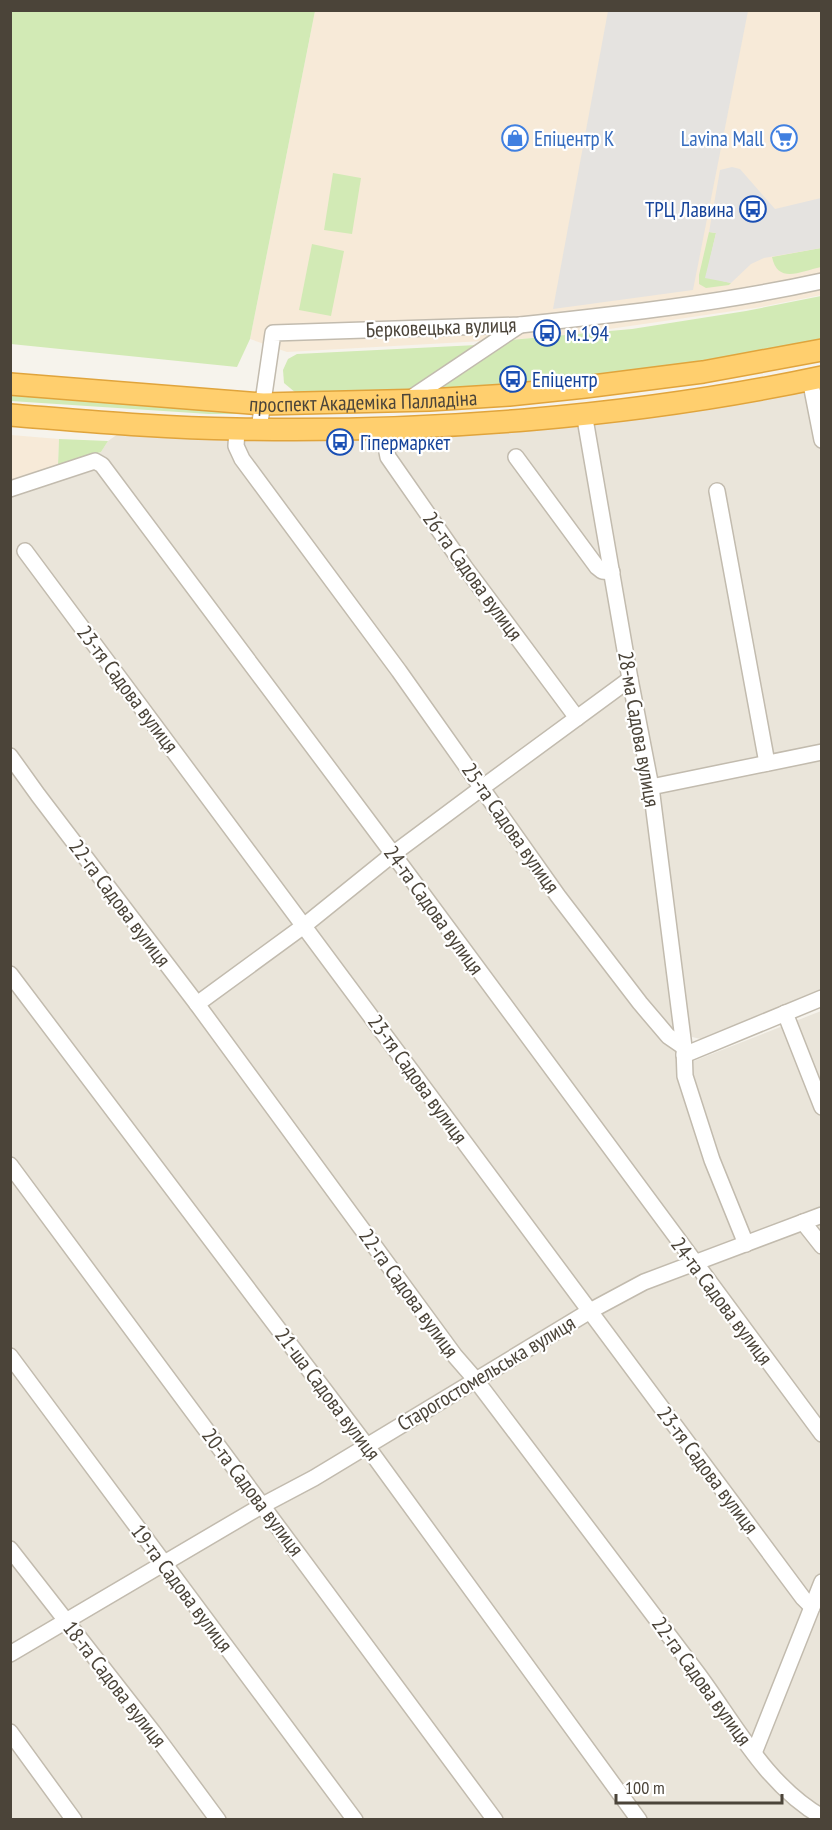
<svg xmlns="http://www.w3.org/2000/svg" width="832" height="1830" font-family="'PT Sans Narrow',sans-serif">
  <style>
    .residential { fill: #eae5da }
    .commercial { fill: #f7ead8 }
    .green { fill: #d2eab5 }
    .parking { fill: #e5e3e0 }
    .lines { fill: none; stroke-linecap: round; stroke-linejoin: round }
    .minor-casing { stroke: #c2bbae; stroke-width: 18 }
    .highway-casing { stroke: #e0a43c; stroke-width: 24 }
    .minor { stroke: #fff; stroke-width: 15 }
    .highway { stroke: #ffcf6e; stroke-width: 21 }
    .labels { text-anchor: middle; dominant-baseline: central; stroke-width: 4.5; stroke-linejoin: round; paint-order: stroke }
    .shop-label { font-size: 21px; fill: #366cbe; stroke: #fff; text-anchor: start }
    .transit-label { font-size: 21px; fill: #164399; stroke: #fff; text-anchor: start }
    .street-label { font-size: 21px; fill: #4b4439; stroke: #fff }
  </style>
  <rect width="100%" height="100%" fill="#f6f3ec"/>
  <g class="residential">
    <path d="M821,386V752L646,783L681,1066L821,1011V1819H11V483L58,465L101,452L108,441L118,434L226,438Z"/>
    <path d="M821,758V990L701,1039L692,1037L689,1029L658,790Z"/>
  </g>
  <g class="commercial">
    <path d="M315,11H821V295L761,307L554,337L287,352L250,339Z"/>
    <path d="M11,435L59,439L58,465L11,483Z"/>
  </g>
  <g class="green">
    <path d="M11,10L315,11L250,339L237,367L11,344Z"/>
    <path d="M333,173L361,178L352,234L324,230Z"/>
    <path d="M709,232L716,233L706,277L731,283L729,285L706,288L699,284V275Z"/>
    <path d="M312,244L344,251L331,316L299,310Z"/>
    <path d="M821,248V267C801,271 778,285 772,257Z"/>
    <path d="M821,296V339C691,367 561,379 429,392L510,340L632,329L746,311Z"/>
    <path d="M477,345L408,391L296,393L284,383L283,370L288,359L297,354Z"/>
    <path d="M10,395L243,412V414H209L11,401Z"/>
    <path d="M59,439L108,441L101,452L58,465Z"/>
  </g>
  <g class="parking">
    <path d="M608,11H748L693,290L553,309Z"/>
    <path d="M732,167L740,169L775,209L821,198V248L764,258L751,264L731,283L705,278L716,233L709,232L720,170Z"/>
  </g>
  <g class="lines">
    <g class="minor-casing">
      <g id="minor">
        <path d="M810,379L822,440"/>
        <path d="M408,400L520,325"/>
        <path d="M584,413L630,679L651,787L684,1047"/>
        <path d="M382,427L388,457L464,566L577,718"/>
        <path d="M237,429L236,446L242,459L399,671L558,896L640,1003L668,1036L684,1047L685,1076L712,1160L746,1244"/>
        <path d="M259,429L273,333L520,325C621,314 722,303 822,281"/>
        <path d="M516,457L597,567L602,571L612,572"/>
        <path d="M10,489L95,461L102,465L393,854L822,1434"/>
        <path d="M717,491L767,763"/>
        <path d="M25,551L803,1598L812,1607"/>
        <path d="M10,756L38,795L197,1004L455,1356L475,1379C549,1478 624,1576 698,1674C735,1724 766,1785 822,1817"/>
        <path d="M651,787L822,752"/>
        <path d="M10,974L366,1445L639,1820"/>
        <path d="M197,1004L305,925L393,854L483,787L630,679"/>
        <path d="M785,1013L822,1107"/>
        <path d="M684,1055L822,998"/>
        <path d="M10,1165L495,1820"/>
        <path d="M803,1222L822,1246"/>
        <path d="M10,1356L355,1820"/>
        <path d="M10,1549L153,1732L218,1820"/>
        <path d="M10,1654L263,1505L314,1478L590,1311L644,1282L822,1215"/>
        <path d="M10,1732L74,1820"/>
        <path d="M754,1753L822,1582"/>
      </g>
    </g>
    <g class="highway-casing">
      <g id="highway">
        <path id="s1" d="M10,384L263,404L429,400L509,395L585,387L703,372L822,350"/>
        <path d="M10,415C86,421 161,428 236,429C427,433 635,417 822,377"/>
      </g>
    </g>
    <use href="#minor" class="minor"/>
    <use href="#highway" class="highway"/>
  </g>
  <defs>
    <g id="shop-ring" transform="scale(1.35)"><circle r="9.5" fill="#fff" stroke="#3f7fe0" stroke-width="1.5"/><path d="M-5-2.5h2.3a2.7 3.5 0 0 1 5.4 0H5L5.5 6h-11ZM-1.5-2.5h3a1.5 2.3 0 0 0-3 0Z" fill="#3f7fe0"/></g>
    <g id="supermarket-ring" transform="scale(1.35)"><circle r="9.5" fill="#fff" stroke="#3f7fe0" stroke-width="1.5"/><path d="M-6-5.5h2.5l.6 2H6L4.5 2H-2.5L-4.4-4H-6ZM-1.5 3.2a1.3 1.3 0 1 0 .1 0ZM3 3.2a1.3 1.3 0 1 0 .1 0Z" fill="#3f7fe0"/></g>
    <g id="bus-ring" transform="scale(1.35)"><circle r="9.5" fill="#fff" stroke="#1a4fb4" stroke-width="1.5"/><path d="M-5-6H5V4H4V6H2V4H-2V6H-4V4H-5ZM-3.5-4V0h7V-4ZM-3.5 1.2v1.5H-2V1.2ZM2 1.2v1.5H3.5V1.2Z" fill="#1a4fb4"/></g>
  </defs>
  <g fill-rule="evenodd">
    <use href="#shop-ring" x="515" y="138"/>
    <use href="#supermarket-ring" x="784" y="138"/>
    <use href="#bus-ring" x="753" y="209"/>
    <use href="#bus-ring" x="547" y="333"/>
    <use href="#bus-ring" x="513" y="379"/>
    <use href="#bus-ring" x="340" y="442"/>
  </g>
  <g class="labels">
    <g class="shop-label">
      <text x="534" y="138">Епіцентр К</text>
      <text x="764" y="138" text-anchor="end">Lavina Mall</text>
    </g>
    <g class="transit-label">
      <text x="734" y="209" text-anchor="end">ТРЦ Лавина</text>
      <text x="566" y="333">м.194</text>
      <text x="532" y="379">Епіцентр</text>
      <text x="360" y="442">Гіпермаркет</text>
    </g>
    <g class="street-label">
      <text transform="translate(441 327) rotate(-2)">Берковецька вулиця</text>
      <text stroke="none"><textPath href="#s1" startOffset="354">проспект Академіка Палладіна</textPath></text>
      <text transform="translate(473 576) rotate(54)">26-та Садова вулиця</text>
      <text transform="translate(128 689) rotate(53)">23-тя Садова вулиця</text>
      <text transform="translate(639 729) rotate(80)">28-ма Садова вулиця</text>
      <text transform="translate(511 828) rotate(55)">25-та Садова вулиця</text>
      <text transform="translate(120 903) rotate(53)">22-га Садова вулиця</text>
      <text transform="translate(434 910) rotate(54)">24-та Садова вулиця</text>
      <text transform="translate(418 1079) rotate(54)">23-тя Садова вулиця</text>
      <text transform="translate(409 1293) rotate(54)">22-га Садова вулиця</text>
      <text transform="translate(722 1301) rotate(53)">24-та Садова вулиця</text>
      <text transform="translate(486 1373) rotate(-31)">Старогостомельська вулиця</text>
      <text transform="translate(328 1394) rotate(53)">21-ша Садова вулиця</text>
      <text transform="translate(708 1470) rotate(53)">23-тя Садова вулиця</text>
      <text transform="translate(253 1492) rotate(53)">20-та Садова вулиця</text>
      <text transform="translate(182 1588) rotate(53)">19-та Садова вулиця</text>
      <text transform="translate(702 1681) rotate(54)">22-га Садова вулиця</text>
      <text transform="translate(115 1684) rotate(52)">18-та Садова вулиця</text>
    </g>
  </g>
  <rect width="832" height="1830" fill="none" stroke="#4b4439" stroke-width="24"/>
  <path d="M616 1794v9h166v-9" fill="none" stroke="#4b4439" stroke-width="3"/>
  <text x="625" y="1794" font-size="18" fill="#4b4439" stroke="#ffffff" stroke-width="4.5" paint-order="stroke">100 m</text>
</svg>
